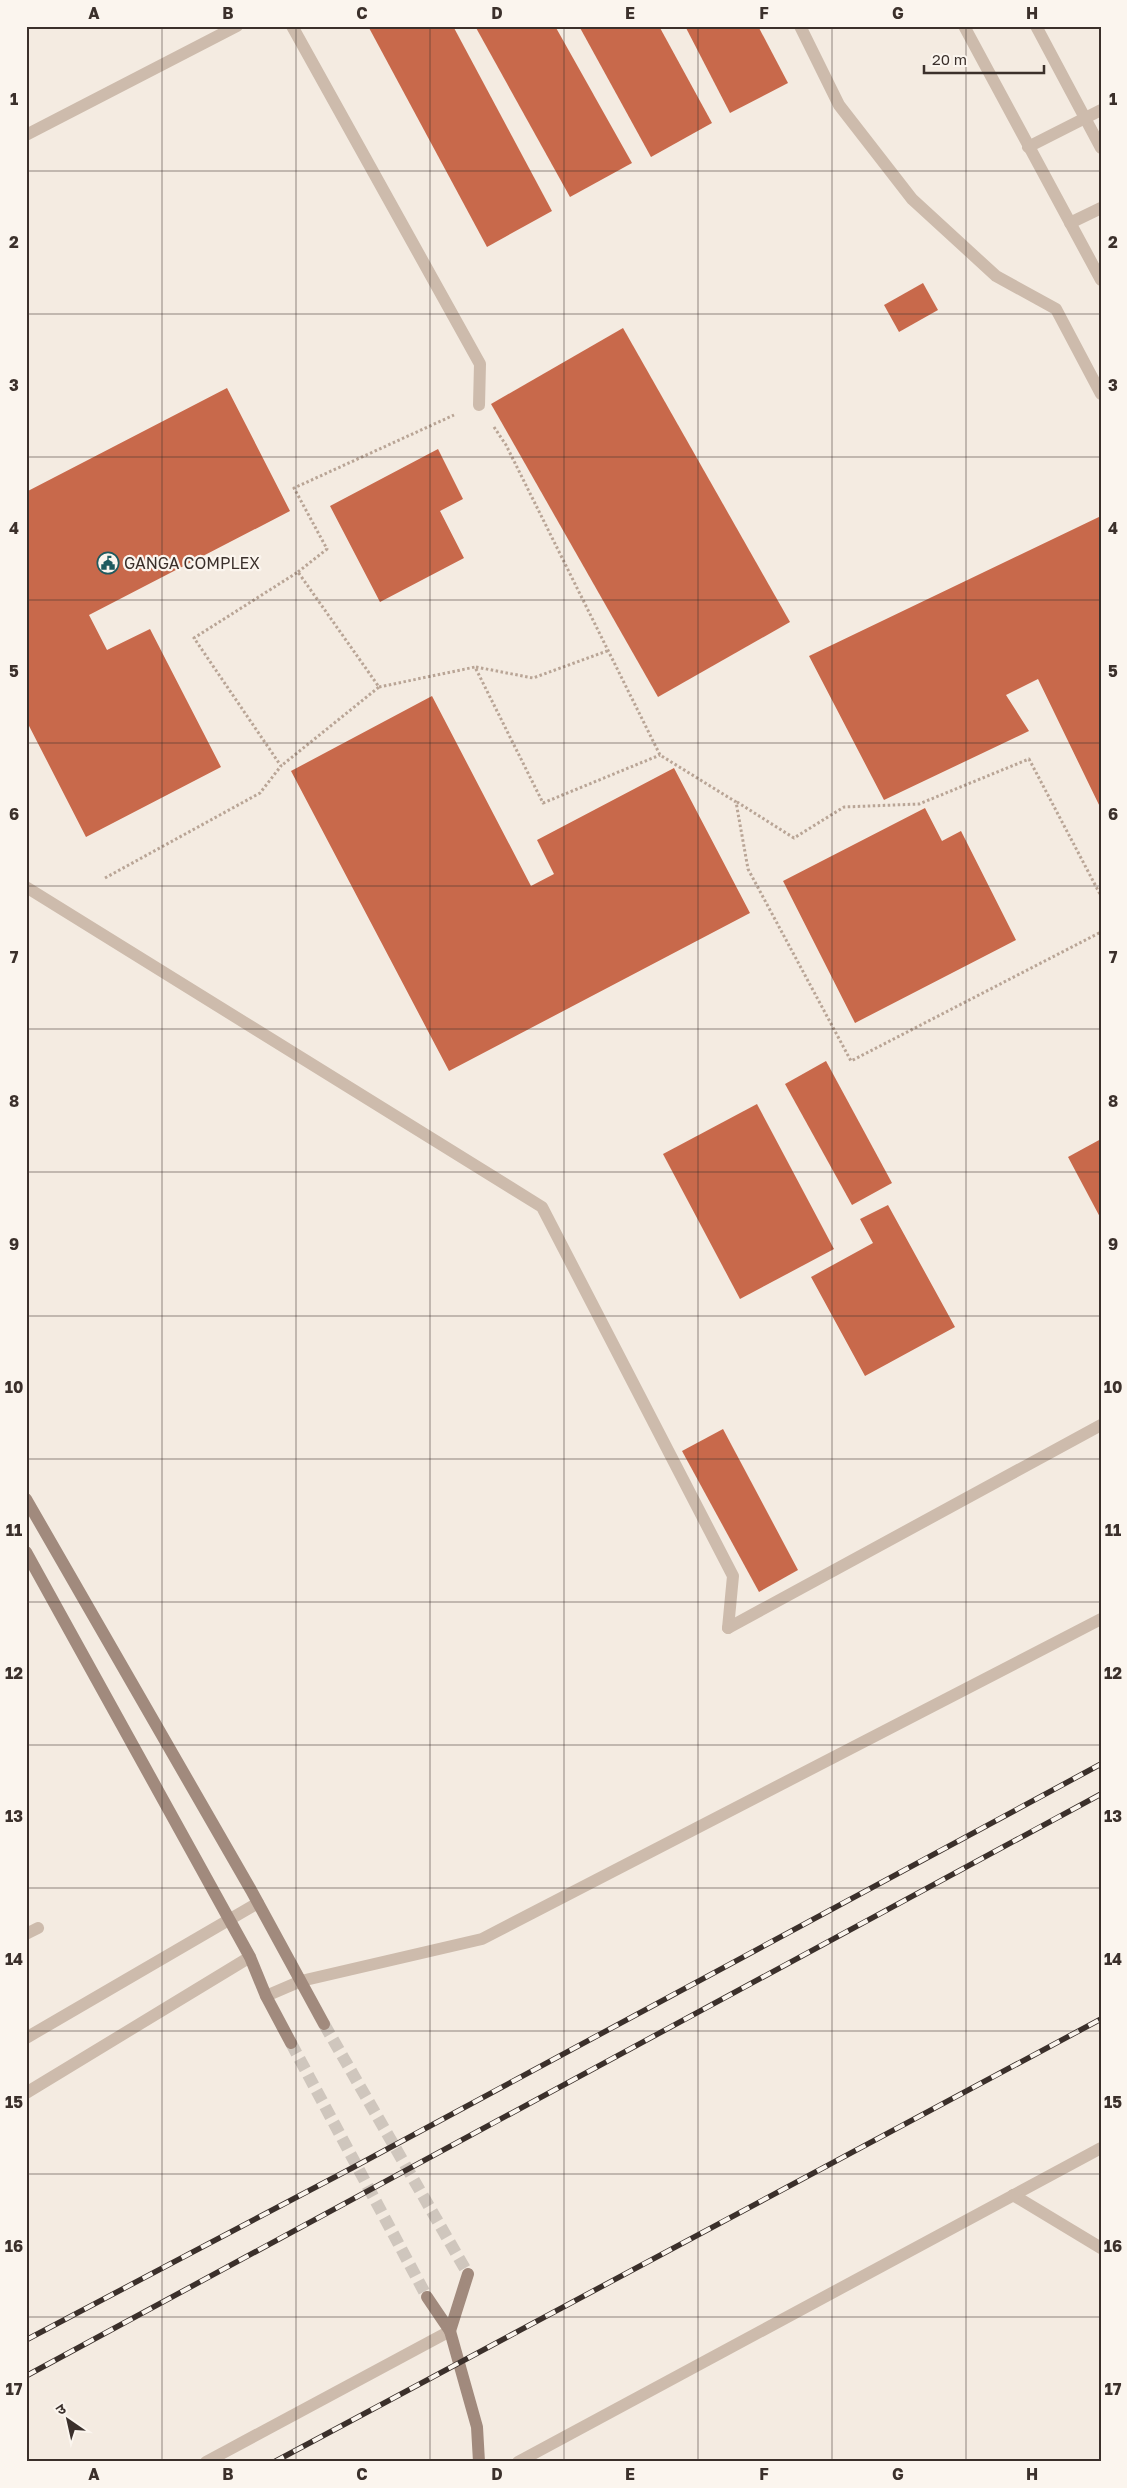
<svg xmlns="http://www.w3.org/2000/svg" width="1127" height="2488" font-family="'Golos Text','Noto Sans Devanagari',sans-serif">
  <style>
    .building { fill: #c8694b }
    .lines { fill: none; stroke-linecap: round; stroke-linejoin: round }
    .secondary-tunnel { stroke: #cfc6bd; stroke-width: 12; stroke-dasharray: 12 6; stroke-linecap: butt }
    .path { stroke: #b9a596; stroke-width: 3; stroke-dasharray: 2.5 2.5; stroke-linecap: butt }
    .service { stroke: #cdbbac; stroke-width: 12 }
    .minor { stroke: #cdbbac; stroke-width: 12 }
    .tertiary { stroke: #cdbbac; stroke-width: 12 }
    .secondary { stroke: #a18a7d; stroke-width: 12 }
    .rail-casing { stroke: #3b302b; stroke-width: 5.5 }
    .rail { stroke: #fbf5ee; stroke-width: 4; stroke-dasharray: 11; stroke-linecap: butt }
    .grid { fill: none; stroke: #3b302b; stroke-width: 1; stroke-opacity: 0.55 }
    .labels { text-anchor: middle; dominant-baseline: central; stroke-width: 4.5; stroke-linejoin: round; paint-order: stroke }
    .poi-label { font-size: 16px; fill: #3b302b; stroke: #fbf5ee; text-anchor: start }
    .neatline { fill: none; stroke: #3b302b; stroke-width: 2 }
    .grid-label { font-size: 16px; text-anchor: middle; font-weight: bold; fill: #3b302b }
  </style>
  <rect width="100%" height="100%" fill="#f4ebe1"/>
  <g class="building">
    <path d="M368,26H453L552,211L487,247Z"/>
    <path d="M475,26H555L632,163L570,197Z"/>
    <path d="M579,26H659L712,123L651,157Z"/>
    <path d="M685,26H758L788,83L730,113Z"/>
    <path d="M923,283L938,310L899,332L884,305Z"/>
    <path d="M623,328L790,622L658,697L491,404Z"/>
    <path d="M227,388L290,511L89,615L107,650L150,629L221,767L86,837L26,720V492Z"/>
    <path d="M438,449L463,499L440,511L464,558L380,602L330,506Z"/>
    <path d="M1101,516V809L1038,679L1006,695L1029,731L884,800L809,656Z"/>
    <path d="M432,696L531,886L554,874L537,840L674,768L750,913L449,1071L291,771Z"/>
    <path d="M925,808L942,841L961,831L1016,940L855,1023L783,881Z"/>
    <path d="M826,1061L892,1183L852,1205L785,1084Z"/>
    <path d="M757,1104L834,1249L740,1299L663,1154Z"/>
    <path d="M1101,1139V1219L1068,1157Z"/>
    <path d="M888,1205L955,1327L865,1376L811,1277L873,1243L860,1219Z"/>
    <path d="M723,1429L798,1570L759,1592L682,1451Z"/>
  </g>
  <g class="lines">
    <g class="secondary-tunnel">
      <path d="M324,2024L468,2274"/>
      <path d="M291,2043L427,2297"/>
    </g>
    <g class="path">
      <path d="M494,427L506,445L660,755L736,802L748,869L851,1061L1101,932"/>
      <path d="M298,572L327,549L294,488L454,415"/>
      <path d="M476,667L533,678L607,651"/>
      <path d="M379,687L475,667L543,803L660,755"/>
      <path d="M737,802L794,838L844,807L919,804L1029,759L1101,896"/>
      <path d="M105,878L260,793L281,766L194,638L298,572L379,687L281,766"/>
    </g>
    <g class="service">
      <path d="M292,26L480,364L479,405"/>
      <path d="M800,26L839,105L912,199L996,276L1056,309L1101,394"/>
      <path d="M26,135L237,26"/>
      <path d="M26,887L542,1207L733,1576L728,1628"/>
      <path d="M728,1628L1101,1425"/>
    </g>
    <g class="minor">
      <path d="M964,26L1101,280"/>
      <path d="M1036,26L1101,148"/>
      <path d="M1028,147L1101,110"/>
      <path d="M1070,223L1101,208"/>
      <path d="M26,1934L38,1928"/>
      <path d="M26,2038L258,1903"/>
      <path d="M26,2093L250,1957"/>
      <path d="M1013,2195L1101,2248"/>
      <path d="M206,2462L450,2331"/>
    </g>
    <g class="tertiary">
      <path d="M266,1996L301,1981L482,1939L1101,1619"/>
      <path d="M518,2462L1101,2148"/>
    </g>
    <g class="secondary">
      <path d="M26,1499L251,1890L324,2024"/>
      <path d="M26,1552L250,1957L266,1996L291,2043"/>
      <path d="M427,2297L450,2331L477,2427L479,2462"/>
      <path d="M450,2331L468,2274"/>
    </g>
    <g class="rail-casing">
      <g id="rail">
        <path d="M26,2340L352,2168L1101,1764"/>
        <path d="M26,2376L1101,1794"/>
        <path d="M274,2462L1101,2019"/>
      </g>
    </g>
    <use href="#rail" class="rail"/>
  </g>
  <path class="grid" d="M162,26V2462M296,26V2462M430,26V2462M564,26V2462M698,26V2462M832,26V2462M966,26V2462M26,171H1101M26,314H1101M26,457H1101M26,600H1101M26,743H1101M26,886H1101M26,1029H1101M26,1172H1101M26,1316H1101M26,1459H1101M26,1602H1101M26,1745H1101M26,1888H1101M26,2031H1101M26,2174H1101M26,2317H1101"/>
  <defs>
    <g id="civic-ring" transform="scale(1.125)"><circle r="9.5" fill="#fbf5ee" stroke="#1f5a5e" stroke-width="1.5"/><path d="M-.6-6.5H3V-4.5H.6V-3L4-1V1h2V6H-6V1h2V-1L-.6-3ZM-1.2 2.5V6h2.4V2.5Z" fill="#1f5a5e"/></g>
  </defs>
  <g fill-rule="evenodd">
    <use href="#civic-ring" x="108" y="563"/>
  </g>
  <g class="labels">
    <g class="poi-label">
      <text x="124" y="563">GANGA COMPLEX</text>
    </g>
  </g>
  <rect width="1127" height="2488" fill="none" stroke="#fbf5ee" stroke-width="55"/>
  <g transform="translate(68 2420) rotate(326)" stroke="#fbf5ee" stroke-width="4" paint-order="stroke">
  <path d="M0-4L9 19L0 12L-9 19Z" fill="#3b302b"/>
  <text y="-8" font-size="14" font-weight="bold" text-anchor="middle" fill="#3b302b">उ</text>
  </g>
  <path d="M924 65v8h120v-8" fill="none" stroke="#3b302b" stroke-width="2.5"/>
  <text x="932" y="65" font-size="15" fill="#3b302b" stroke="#fbf5ee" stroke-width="4" paint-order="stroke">20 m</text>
  <rect x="28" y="28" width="1072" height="2432" class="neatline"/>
  <g class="grid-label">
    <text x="94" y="19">A</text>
    <text x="228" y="19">B</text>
    <text x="362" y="19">C</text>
    <text x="497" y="19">D</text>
    <text x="630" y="19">E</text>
    <text x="764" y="19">F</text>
    <text x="898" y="19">G</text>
    <text x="1032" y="19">H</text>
    <text x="14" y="105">1</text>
    <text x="1113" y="105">1</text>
    <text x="14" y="248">2</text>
    <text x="1113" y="248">2</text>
    <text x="14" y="391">3</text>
    <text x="1113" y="391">3</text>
    <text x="14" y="534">4</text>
    <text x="1113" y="534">4</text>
    <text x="14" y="677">5</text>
    <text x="1113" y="677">5</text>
    <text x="14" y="820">6</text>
    <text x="1113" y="820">6</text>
    <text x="14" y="963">7</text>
    <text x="1113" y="963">7</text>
    <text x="14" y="1107">8</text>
    <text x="1113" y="1107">8</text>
    <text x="14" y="1250">9</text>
    <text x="1113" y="1250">9</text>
    <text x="14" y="1393">10</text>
    <text x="1113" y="1393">10</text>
    <text x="14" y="1536">11</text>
    <text x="1113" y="1536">11</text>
    <text x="14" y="1679">12</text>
    <text x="1113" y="1679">12</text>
    <text x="14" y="1822">13</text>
    <text x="1113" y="1822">13</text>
    <text x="14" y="1965">14</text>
    <text x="1113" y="1965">14</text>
    <text x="14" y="2108">15</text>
    <text x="1113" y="2108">15</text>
    <text x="14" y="2252">16</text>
    <text x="1113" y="2252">16</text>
    <text x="14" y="2395">17</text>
    <text x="1113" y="2395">17</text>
    <text x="94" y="2480">A</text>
    <text x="228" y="2480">B</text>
    <text x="362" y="2480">C</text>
    <text x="497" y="2480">D</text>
    <text x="630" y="2480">E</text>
    <text x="764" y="2480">F</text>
    <text x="898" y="2480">G</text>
    <text x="1032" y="2480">H</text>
  </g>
</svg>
